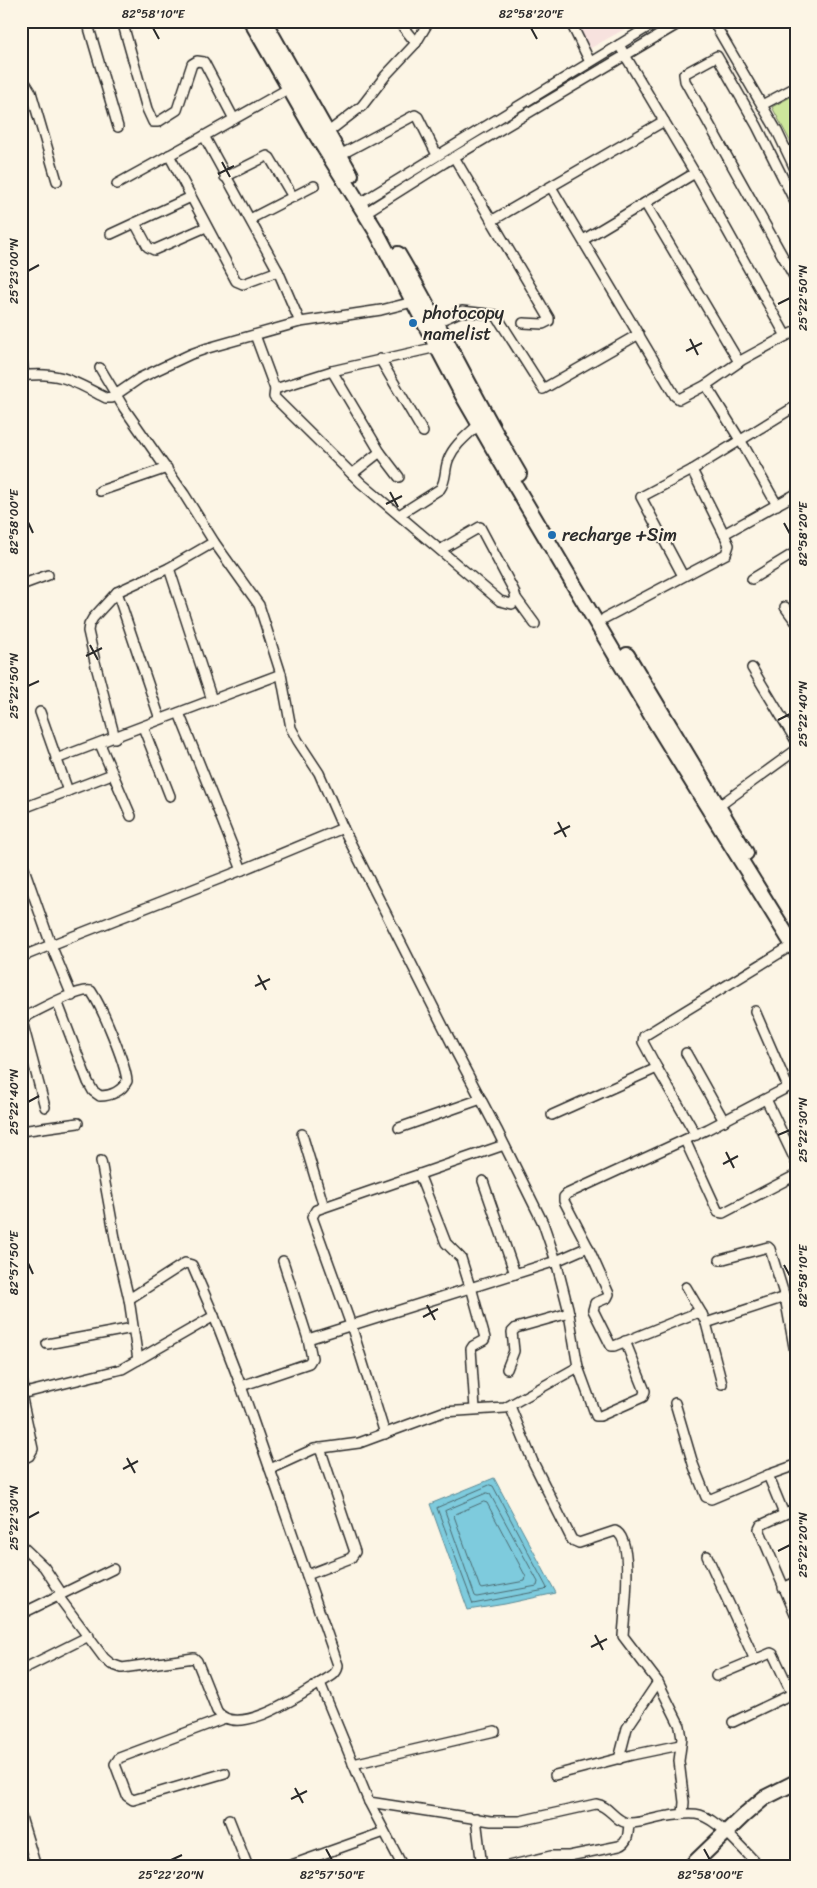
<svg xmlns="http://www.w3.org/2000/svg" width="817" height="1888" font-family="Sriracha,sans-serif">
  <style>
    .built { fill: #f7e2de }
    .green { fill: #cde69c; stroke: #7c8864 }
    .water { fill: #7ecbdd; stroke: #5d8b96 }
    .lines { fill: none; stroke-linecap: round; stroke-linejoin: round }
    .shore { stroke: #4c6b72; stroke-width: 1 }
    .street-casing { stroke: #2b2b2b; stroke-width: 12 }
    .secondary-casing { stroke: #2b2b2b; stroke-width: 18 }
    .street { stroke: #fcf5e5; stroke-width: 9 }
    .secondary { stroke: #fcf5e5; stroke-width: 14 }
    .ticks { fill: none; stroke: #2b2b2b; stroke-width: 2 }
    .poi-dot { fill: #1f6fb2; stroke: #fcf5e5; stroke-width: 2 }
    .labels { text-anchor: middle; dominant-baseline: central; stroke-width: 4; stroke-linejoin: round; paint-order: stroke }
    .poi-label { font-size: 18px; fill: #2b2b2b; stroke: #fcf5e5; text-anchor: start }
    .neatline { fill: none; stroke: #2b2b2b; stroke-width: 2 }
    .ticks-label { font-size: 12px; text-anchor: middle; fill: #2b2b2b }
  </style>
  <rect width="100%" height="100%" fill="#fcf5e5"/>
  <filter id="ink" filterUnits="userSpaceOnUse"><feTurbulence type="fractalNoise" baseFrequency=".02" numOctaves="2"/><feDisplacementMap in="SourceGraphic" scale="10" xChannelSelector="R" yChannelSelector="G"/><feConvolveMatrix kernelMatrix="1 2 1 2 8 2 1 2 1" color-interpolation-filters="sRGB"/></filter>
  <g filter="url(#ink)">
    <path class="built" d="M575,21H639L589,49Z"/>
    <path class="green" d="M796,94V152L772,107Z"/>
    <path class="water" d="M494,1478L556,1593L505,1604L468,1610L430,1504Z"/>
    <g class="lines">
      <g class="shore">
        <path d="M490,1485L493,1486L547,1588L545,1590L473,1604L437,1508Z"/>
        <path d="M487,1493L490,1494L538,1582L537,1586L477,1597L475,1596L445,1511Z"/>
        <path d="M484,1502L487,1503L526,1577L525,1581L482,1589L480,1588L454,1516L456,1514Z"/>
      </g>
      <g class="street-casing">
        <g id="street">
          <path d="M87,21L118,127"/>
          <path d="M122,21L147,109L153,122H158L177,110L192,64L197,61L204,62L234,119"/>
          <path d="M398,21L416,43"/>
          <path d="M570,21L590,62"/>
          <path d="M713,21L777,131L796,171"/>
          <path d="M619,45L699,180L786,336L796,331"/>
          <path d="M21,84H26L31,92L57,181"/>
          <path d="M293,86L204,136L278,271L300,322"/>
          <path d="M762,105L796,87"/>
          <path d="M327,133L362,106L386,75L416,43L429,21"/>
          <path d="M169,155L236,281L243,284L278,271"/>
          <path d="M340,155L415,115L418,117L437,155"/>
          <path d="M454,157L549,318V321L543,324L523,323"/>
          <path d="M225,177L267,156L270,158L293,197"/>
          <path d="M117,184L204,136"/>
          <path d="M551,187L675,396L679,399L706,385"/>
          <path d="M365,200L658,21"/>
          <path d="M645,203L739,362"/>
          <path d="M796,204L757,126L717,56L684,74L685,81L796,280"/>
          <path d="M371,209L444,163L683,21"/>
          <path d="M250,219L314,186"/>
          <path d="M493,220L664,121"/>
          <path d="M135,223L148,247L154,250L206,227"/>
          <path d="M111,234L191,197"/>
          <path d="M583,240L695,173"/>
          <path d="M437,322L462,311L496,315L543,389L639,334"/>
          <path d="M255,335L275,389"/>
          <path d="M437,347L332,371L275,389L274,397L361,483L500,601L512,604L516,598L514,591L480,527L440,550"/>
          <path d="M21,353L24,376"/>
          <path d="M380,359L423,432"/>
          <path d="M100,368L124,408L184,494L214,542L259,605L281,674L291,728L298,741L319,773L343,828"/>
          <path d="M332,371L380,452L399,477"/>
          <path d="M21,376C60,371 73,381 106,398H111L140,378L191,354L208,348L300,322L381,310L413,302"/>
          <path d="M692,470L724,534"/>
          <path d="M352,474L380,452"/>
          <path d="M100,491L167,468"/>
          <path d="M777,505L745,448L706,385L742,360L786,336"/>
          <path d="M399,515L440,489C447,480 444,468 449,458C455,444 469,434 479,424"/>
          <path d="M169,568L212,700"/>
          <path d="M683,576L641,497L692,470L796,406"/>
          <path d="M752,579L796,552"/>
          <path d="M21,585L48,575"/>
          <path d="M117,592L160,719"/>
          <path d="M516,598L535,624"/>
          <path d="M785,607L796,622"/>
          <path d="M605,618L726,554L729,545L724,534L796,494"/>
          <path d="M752,668L796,741"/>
          <path d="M40,712L68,791"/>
          <path d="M179,713L242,870"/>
          <path d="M143,727L170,796"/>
          <path d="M115,738L96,666L88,631L89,625L93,618L117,592L169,568L214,542"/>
          <path d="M100,744L131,816"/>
          <path d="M56,759L281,674"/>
          <path d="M719,806L796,750"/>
          <path d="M21,809L112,774"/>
          <path d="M21,860L51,945L21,957"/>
          <path d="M72,996L51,945L242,870L343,828L455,1050L497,1130L543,1223L556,1261L588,1247"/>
          <path d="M755,1011L788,1087"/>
          <path d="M686,1053L724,1121"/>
          <path d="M657,1068L643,1042L644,1036L796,943"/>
          <path d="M796,1083L708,1129L567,1194L564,1197V1201L588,1247L609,1294L607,1298L595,1303L593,1310L611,1346H614L696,1313L702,1314L706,1323L785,1297L796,1358"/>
          <path d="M766,1099L796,1162"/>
          <path d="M45,1107L22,1021L23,1018C37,1011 77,988 91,991C102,1007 125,1062 127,1081C122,1091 111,1096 100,1096L93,1091L88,1082L57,1001"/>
          <path d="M552,1115L657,1068L696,1135"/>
          <path d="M399,1128L481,1099"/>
          <path d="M21,1131L78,1123"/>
          <path d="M302,1134L324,1207"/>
          <path d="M685,1140L718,1212L723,1213L796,1175"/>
          <path d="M101,1161L117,1249L129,1299L138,1360"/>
          <path d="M419,1174L446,1243L461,1258L470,1287"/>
          <path d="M483,1181L515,1274"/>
          <path d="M720,1260L768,1247L770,1249L785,1297"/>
          <path d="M283,1261L308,1339"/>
          <path d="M471,1287L485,1338L484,1340L473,1346L471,1349L475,1409"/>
          <path d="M686,1287L702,1314"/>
          <path d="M214,1316L241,1386L338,1665C338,1675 327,1678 320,1683"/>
          <path d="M706,1323L722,1384"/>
          <path d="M47,1344L133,1328"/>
          <path d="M507,1369L514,1351L512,1332L516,1328L569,1313"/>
          <path d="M21,1374L24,1393"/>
          <path d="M241,1386L309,1363L312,1358L308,1339L556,1261L568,1308L578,1367L596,1416H600L643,1397L645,1391L625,1341"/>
          <path d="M21,1394L122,1369L214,1316L192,1265L185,1263L129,1299"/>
          <path d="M675,1403L693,1464L706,1497L711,1499L768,1475"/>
          <path d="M510,1406L533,1462L572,1540L579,1543L615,1531C635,1538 624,1617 623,1636L658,1682L680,1726L682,1738L679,1761L684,1802L683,1814"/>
          <path d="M385,1434L351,1325L312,1217L316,1210L504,1145"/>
          <path d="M21,1460L29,1456L33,1449L21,1394"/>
          <path d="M270,1469L314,1449L359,1443L443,1412L505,1408L578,1367"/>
          <path d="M796,1509L761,1525L759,1529L796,1616"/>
          <path d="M784,1514L768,1475L796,1465"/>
          <path d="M21,1545L44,1567L62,1594"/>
          <path d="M707,1556L755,1660"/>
          <path d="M307,1575L351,1558L355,1552L320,1448"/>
          <path d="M783,1588L796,1582"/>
          <path d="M58,1596L104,1658L111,1664L122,1668L194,1658L197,1661L217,1711C237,1739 299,1696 320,1683L369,1802L491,1821H520L596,1804C610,1806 614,1821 628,1823C641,1824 656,1817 669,1816C679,1815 690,1812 700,1815C720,1821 745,1852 760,1867"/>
          <path d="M21,1614L113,1569"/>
          <path d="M21,1670L89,1636"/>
          <path d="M716,1676L771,1653L773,1654L792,1694"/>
          <path d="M225,1718L119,1758L115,1764L127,1796L133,1800L225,1773"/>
          <path d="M733,1722L796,1692"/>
          <path d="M619,1759L627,1728L658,1682"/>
          <path d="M353,1764L495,1731"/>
          <path d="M555,1775L632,1755L680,1745"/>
          <path d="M369,1802L403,1867"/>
          <path d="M21,1817L36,1867"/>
          <path d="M476,1818L482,1867"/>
          <path d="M229,1819L248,1867"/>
          <path d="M286,1867L384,1832"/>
          <path d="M504,1867L551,1856H569L619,1846C629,1842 628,1833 629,1823"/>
        </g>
      </g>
      <g class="secondary-casing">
        <g id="secondary">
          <path d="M251,21L315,133L376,231L463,396L500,460L654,720L796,950"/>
          <path d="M264,21L351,175"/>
          <path d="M398,254C441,326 476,402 519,474"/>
          <path d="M627,655L746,853"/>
          <path d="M690,1867L743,1816L764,1798L796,1782"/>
        </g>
      </g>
      <use href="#street" class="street"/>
      <use href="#secondary" class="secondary"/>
    </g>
  </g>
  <path class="ticks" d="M153,28L159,39M531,28L537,39M222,162L230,177M218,174L234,166M28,271L39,265M778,304L790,298M690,339L698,355M686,351L702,343M390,492L398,507M386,504L402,496M28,522L33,533M784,523L790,534M90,645L98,660M86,656L102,648M28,686L39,681M778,720L790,714M558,822L566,837M554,834L570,826M258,975L266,990M255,986L270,979M28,1102L39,1096M778,1135L790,1130M726,1152L734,1168M723,1164L738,1156M28,1263L33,1274M784,1265L790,1276M427,1305L435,1320M423,1317L438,1309M127,1458L135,1473M123,1469L138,1461M28,1518L39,1512M778,1551L790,1545M595,1635L603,1650M591,1647L607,1639M295,1788L303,1803M291,1799L307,1791M326,1849L332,1860M704,1849L710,1860M171,1860L182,1855"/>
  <g class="poi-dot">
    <circle cx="413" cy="323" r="5"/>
    <circle cx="552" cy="535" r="5"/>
  </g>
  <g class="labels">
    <g class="poi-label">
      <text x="423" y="313">photocopy<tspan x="423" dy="21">namelist</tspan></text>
      <text x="562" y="535">recharge +Sim</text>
    </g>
  </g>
  <rect width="817" height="1888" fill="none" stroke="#fcf5e5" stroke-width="55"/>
  <rect x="28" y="28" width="762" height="1832" class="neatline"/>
  <g class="ticks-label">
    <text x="153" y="18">82°58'10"E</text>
    <text x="531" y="18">82°58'20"E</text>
    <text transform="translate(14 271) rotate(-90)" y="4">25°23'00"N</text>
    <text transform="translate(803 298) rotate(-90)" y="4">25°22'50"N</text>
    <text transform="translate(14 522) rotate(-90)" y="4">82°58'00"E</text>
    <text transform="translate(803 534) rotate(-90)" y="4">82°58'20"E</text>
    <text transform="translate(14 686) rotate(-90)" y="4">25°22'50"N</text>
    <text transform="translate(803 714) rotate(-90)" y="4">25°22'40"N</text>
    <text transform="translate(14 1102) rotate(-90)" y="4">25°22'40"N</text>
    <text transform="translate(803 1130) rotate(-90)" y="4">25°22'30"N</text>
    <text transform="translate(14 1263) rotate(-90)" y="4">82°57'50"E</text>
    <text transform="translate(803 1276) rotate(-90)" y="4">82°58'10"E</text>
    <text transform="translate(14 1518) rotate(-90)" y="4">25°22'30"N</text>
    <text transform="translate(803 1545) rotate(-90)" y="4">25°22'20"N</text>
    <text x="171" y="1879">25°22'20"N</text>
    <text x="332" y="1879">82°57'50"E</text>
    <text x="710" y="1879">82°58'00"E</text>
  </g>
</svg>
